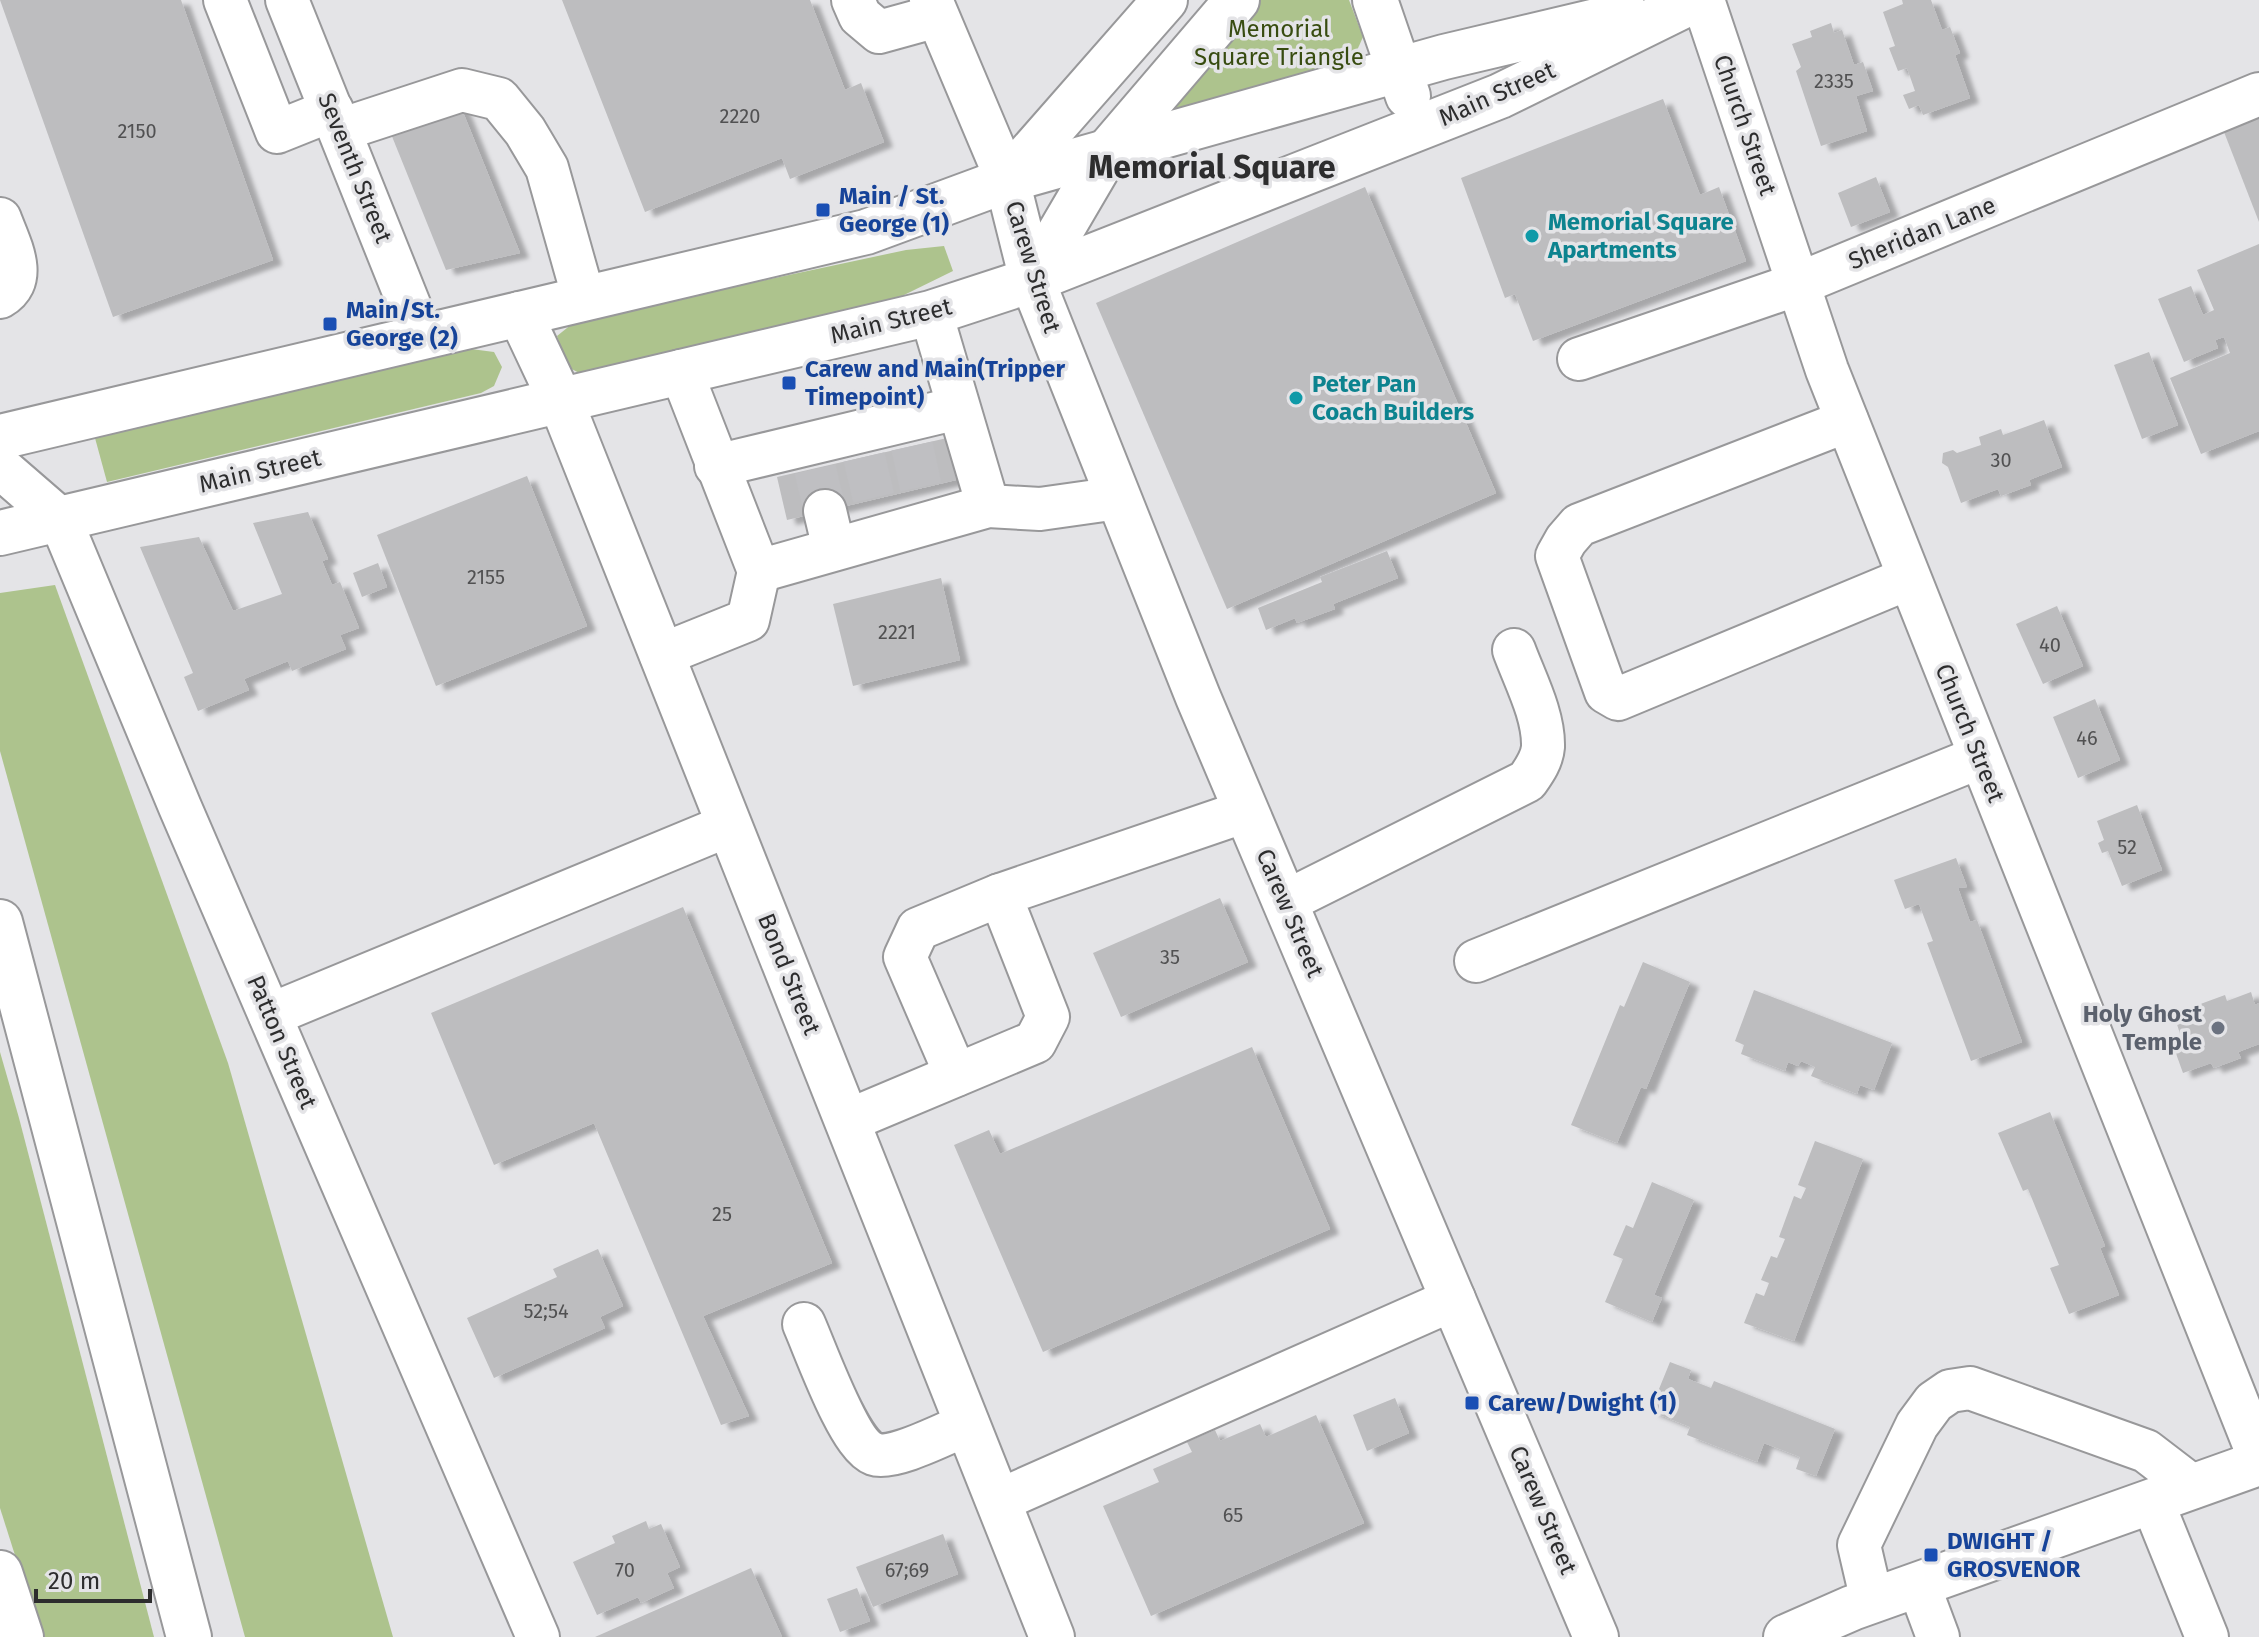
<svg xmlns="http://www.w3.org/2000/svg" width="2259" height="1637" font-family="'Fira Sans',sans-serif">
  <style>
    .green { fill: #adc38d }
    .building { fill: #bdbdbf; filter: url(#shadow) }
    .lines { fill: none; stroke-linecap: round; stroke-linejoin: round }
    .minor-tunnel { stroke: #bfbfc2; stroke-width: 42; stroke-dasharray: 42 21; stroke-linecap: butt }
    .minor-casing { stroke: #98989a; stroke-width: 46 }
    .major-casing { stroke: #98989a; stroke-width: 48 }
    .highway-casing { stroke: #98989a; stroke-width: 48 }
    .minor { stroke: #fff; stroke-width: 42 }
    .major { stroke: #fff; stroke-width: 44 }
    .highway { stroke: #fff; stroke-width: 44 }
    .transit-dot { fill: #1a4fb4; stroke: #e4e4e7; stroke-width: 3 }
    .culture-dot { fill: #0f9aa8; stroke: #e4e4e7; stroke-width: 3 }
    .worship-dot { fill: #6b7280; stroke: #e4e4e7; stroke-width: 3 }
    .labels { text-anchor: middle; dominant-baseline: central; stroke-width: 7; stroke-linejoin: round; paint-order: stroke }
    .number-label { font-size: 20px; fill: #515152 }
    .park-label { font-size: 24px; fill: #384c10; stroke: #e4e4e7 }
    .street-label { font-size: 24px; fill: #2d2d2e; stroke: #e4e4e7 }
    .transit-label { font-size: 24px; font-weight: bold; fill: #164399; stroke: #e4e4e7; text-anchor: start }
    .culture-label { font-size: 24px; font-weight: bold; fill: #0d838f; stroke: #e4e4e7; text-anchor: start }
    .worship-label { font-size: 24px; font-weight: bold; fill: #5b616d; stroke: #e4e4e7; text-anchor: end }
    .district-label { font-size: 32px; font-weight: bold; fill: #2d2d2e; stroke: #e4e4e7 }
  </style>
  <defs>
    <filter id="shadow"><feDropShadow dx="9" dy="5" stdDeviation="2" flood-color="#0004"/></filter>
  </defs>
  <rect width="100%" height="100%" fill="#e4e4e7"/>
  <g class="green">
    <path d="M1259,0H1349L1363,37L1350,66L1172,119L1168,105Z"/>
    <path d="M944,246L953,271L902,296L581,374L568,367L557,336L577,320L906,250Z"/>
    <path d="M471,349L494,352L502,367L494,386L481,393L107,482L95,438Z"/>
    <path d="M55,585L228,1063L393,1637H245L0,751V593Z"/>
    <path d="M0,1052L19,1118L154,1637H41L0,1508Z"/>
  </g>
  <g class="building">
    <path d="M0,0H181L273,260L113,317Z"/>
    <path d="M562,0H810L845,90L861,83L884,142L790,179L782,158L645,212Z"/>
    <path d="M1902,0H1931L1942,30L1950,27L1960,53L1955,55L1970,98L1923,115L1919,105L1909,109L1903,95L1915,91L1907,68L1898,71L1889,48L1895,46L1883,12L1903,4Z"/>
    <path d="M1831,23L1834,33L1842,30L1854,65L1863,62L1873,91L1856,96L1867,131L1821,146L1796,71L1801,67L1792,44L1812,37L1810,31Z"/>
    <path d="M1663,99L1700,195L1719,187L1746,261L1533,341L1515,294L1505,298L1461,178Z"/>
    <path d="M458,100L520,253L446,270L389,129Z"/>
    <path d="M2259,118V222L2224,132Z"/>
    <path d="M1876,177L1890,212L1851,227L1838,193Z"/>
    <path d="M1365,187L1496,493L1227,609L1096,303Z"/>
    <path d="M2259,244V431L2201,454L2170,378L2230,353L2224,337L2215,340L2218,348L2184,362L2158,299L2191,286L2203,315L2214,310L2197,270Z"/>
    <path d="M2149,352L2178,425L2142,439L2114,365Z"/>
    <path d="M2044,420L2062,467L2029,480L2031,485L2001,496L1998,489L1961,503L1948,467L1942,463L1943,453L1953,450L1957,453L1981,445L1979,437L2001,429L2003,435Z"/>
    <path d="M947,438L956,480L787,520L777,477Z"/>
    <path d="M527,476L587,626L436,686L377,535Z"/>
    <path d="M308,512L328,559L322,561L332,585L340,582L359,628L340,635L346,649L292,671L288,661L244,679L249,690L198,711L184,677L193,673L140,547L199,537L233,611L282,594L253,523Z"/>
    <path d="M1387,551L1398,578L1333,604L1335,609L1297,623L1295,618L1266,630L1258,608L1322,582L1320,577Z"/>
    <path d="M378,563L387,587L362,597L353,573Z"/>
    <path d="M941,578L960,660L853,686L833,604Z"/>
    <path d="M2057,606L2083,666L2043,684L2016,624Z"/>
    <path d="M2095,699L2120,760L2078,778L2053,717Z"/>
    <path d="M2137,805L2162,870L2122,886L2108,851L2102,853L2098,843L2104,840L2097,821Z"/>
    <path d="M1956,858L1967,887L1958,888L1970,922L1977,920L2022,1042L1971,1061L1927,943L1933,941L1919,904L1905,909L1894,880Z"/>
    <path d="M1220,898L1248,962L1121,1017L1093,953Z"/>
    <path d="M683,907L832,1263L703,1316L749,1416L721,1425L594,1123L494,1165L431,1013Z"/>
    <path d="M1643,962L1690,982L1646,1089L1641,1087L1617,1143L1571,1125L1620,1005L1624,1007Z"/>
    <path d="M1754,990L1892,1043L1874,1090L1860,1085L1857,1094L1811,1076L1815,1067L1801,1061L1798,1066L1788,1062L1785,1071L1741,1054L1744,1045L1735,1041Z"/>
    <path d="M2251,992L2255,1005L2259,1003V1044L2238,1052L2241,1058L2214,1068L2211,1063L2183,1073L2170,1037L2180,1034L2176,1021L2198,1013L2195,1006L2225,995L2227,1001Z"/>
    <path d="M1252,1047L1330,1229L1043,1352L954,1145L989,1130L1000,1154Z"/>
    <path d="M2050,1112L2105,1246L2100,1248L2119,1295L2069,1314L2050,1268L2059,1265L2028,1189L2023,1191L1998,1133Z"/>
    <path d="M1815,1141L1863,1159L1794,1341L1744,1323L1756,1293L1764,1296L1769,1283L1761,1280L1771,1256L1777,1258L1785,1239L1779,1237L1794,1196L1801,1199L1806,1188L1798,1185Z"/>
    <path d="M1652,1182L1694,1200L1654,1295L1662,1298L1652,1322L1605,1302L1623,1259L1613,1255L1626,1225L1633,1228Z"/>
    <path d="M598,1249L623,1306L600,1317L605,1328L494,1378L467,1318L557,1277L553,1269Z"/>
    <path d="M1670,1362L1691,1370L1688,1379L1711,1388L1714,1381L1835,1429L1816,1476L1796,1469L1800,1457L1764,1443L1757,1462L1687,1435L1690,1427L1650,1411Z"/>
    <path d="M1395,1398L1409,1433L1367,1451L1353,1415Z"/>
    <path d="M1316,1415L1364,1523L1151,1616L1103,1506L1159,1482L1153,1469L1192,1452L1187,1442L1215,1430L1220,1441L1260,1424L1266,1437Z"/>
    <path d="M646,1521L649,1529L661,1524L680,1567L667,1573L674,1588L641,1603L638,1597L597,1615L573,1562L615,1543L612,1536Z"/>
    <path d="M943,1534L958,1574L873,1607L856,1567Z"/>
    <path d="M751,1568L782,1637H595Z"/>
    <path d="M857,1588L870,1621L840,1632L827,1599Z"/>
  </g>
  <g class="lines">
    <g class="minor-tunnel">
      <path d="M912,446L921,488"/>
      <path d="M864,457L874,499"/>
      <path d="M815,469L825,511"/>
    </g>
    <g class="minor-casing">
      <g id="minor">
        <path d="M225,0L277,132L332,110"/>
        <path d="M287,0L422,337"/>
        <path d="M853,0L860,16L879,32L937,16"/>
        <path d="M931,0L1007,180"/>
        <path d="M1703,0L1827,370L2259,1457"/>
        <path d="M340,130L462,90L499,99L525,131L547,168L584,299"/>
        <path d="M0,219C9,244 30,280 0,297"/>
        <path d="M931,313L988,506"/>
        <path d="M1579,359L1798,284L2259,94"/>
        <path d="M681,371L759,571L988,506L1040,509L1118,498"/>
        <path d="M1847,421L1579,525L1566,540L1557,556L1606,692L1618,699L1909,578"/>
        <path d="M716,466L958,408"/>
        <path d="M0,467L60,519L180,807L538,1637"/>
        <path d="M825,511L834,549"/>
        <path d="M661,655L748,620L759,571"/>
        <path d="M1285,902L1527,781C1534,771 1542,760 1543,747C1544,715 1525,680 1514,650"/>
        <path d="M1476,961L1980,757"/>
        <path d="M270,1015L729,825"/>
        <path d="M956,1075L905,957L918,929L1000,895"/>
        <path d="M847,1121L1035,1042L1048,1017L1000,895L1246,811"/>
        <path d="M804,1324C816,1351 849,1445 874,1454C893,1461 948,1432 968,1424"/>
        <path d="M998,1501L1454,1299"/>
        <path d="M2152,1501L2207,1637"/>
        <path d="M1919,1586L1938,1637"/>
        <path d="M1872,1601L1859,1545L1917,1425L1934,1402L1950,1391L1970,1388L2146,1451L2193,1487"/>
      </g>
    </g>
    <g class="major-casing">
      <g id="major">
        <path d="M1375,0L1408,96"/>
        <path d="M1007,180L1032,280L1198,697L1596,1637"/>
        <path d="M1007,180L1165,0"/>
        <path d="M1032,280L1107,152L1237,0"/>
        <path d="M520,314L560,399L1052,1637"/>
        <path d="M0,437L866,232L1007,180L1444,57L1626,14"/>
        <path d="M0,533L931,313L1032,280L1500,96L1695,0"/>
        <path d="M1786,1637L1852,1608L2259,1463"/>
      </g>
    </g>
    <g class="highway-casing">
      <g id="highway">
        <path d="M0,922L189,1637"/>
        <path d="M0,1573L21,1637"/>
      </g>
    </g>
    <use href="#minor" class="minor"/>
    <use href="#major" class="major"/>
    <use href="#highway" class="highway"/>
  </g>
  <g class="transit-dot">
    <rect x="815" y="202" width="16" height="16" rx="4"/>
    <rect x="322" y="316" width="16" height="16" rx="4"/>
    <rect x="781" y="375" width="16" height="16" rx="4"/>
    <rect x="1464" y="1395" width="16" height="16" rx="4"/>
    <rect x="1923" y="1547" width="16" height="16" rx="4"/>
  </g>
  <g class="culture-dot">
    <circle cx="1532" cy="236" r="8"/>
    <circle cx="1296" cy="398" r="8"/>
  </g>
  <circle class="worship-dot" cx="2218" cy="1028" r="8"/>
  <g class="labels">
    <g class="number-label">
      <text x="1834" y="81">2335</text>
      <text x="740" y="116">2220</text>
      <text x="137" y="131">2150</text>
      <text x="2001" y="460">30</text>
      <text x="486" y="577">2155</text>
      <text x="897" y="632">2221</text>
      <text x="2050" y="645">40</text>
      <text x="2087" y="738">46</text>
      <text x="2127" y="847">52</text>
      <text x="1170" y="957">35</text>
      <text x="722" y="1214">25</text>
      <text x="546" y="1311">52;54</text>
      <text x="1233" y="1515">65</text>
      <text x="625" y="1570">70</text>
      <text x="907" y="1570">67;69</text>
    </g>
    <g class="park-label">
      <text x="1279" y="29">Memorial<tspan x="1279" dy="28">Square Triangle</tspan></text>
    </g>
    <g class="street-label">
      <text transform="translate(1497 94) rotate(-24)">Main Street</text>
      <text transform="translate(1745 125) rotate(71)">Church Street</text>
      <text transform="translate(355 168) rotate(68)">Seventh Street</text>
      <text transform="translate(1922 233) rotate(-22)">Sheridan Lane</text>
      <text transform="translate(1033 267) rotate(73)">Carew Street</text>
      <text transform="translate(891 321) rotate(-14)">Main Street</text>
      <text transform="translate(260 471) rotate(-13)">Main Street</text>
      <text transform="translate(1970 733) rotate(68)">Church Street</text>
      <text transform="translate(1290 913) rotate(67)">Carew Street</text>
      <text transform="translate(789 974) rotate(68)">Bond Street</text>
      <text transform="translate(282 1042) rotate(67)">Patton Street</text>
      <text transform="translate(1543 1510) rotate(67)">Carew Street</text>
    </g>
    <g class="transit-label">
      <text x="839" y="196">Main / St.<tspan x="839" dy="28">George (1)</tspan></text>
      <text x="346" y="310">Main/St.<tspan x="346" dy="28">George (2)</tspan></text>
      <text x="805" y="369">Carew and Main(Tripper<tspan x="805" dy="28">Timepoint)</tspan></text>
      <text x="1488" y="1403">Carew/Dwight (1)</text>
      <text x="1947" y="1541">DWIGHT /<tspan x="1947" dy="28">GROSVENOR</tspan></text>
    </g>
    <g class="culture-label">
      <text x="1548" y="222">Memorial Square<tspan x="1548" dy="28">Apartments</tspan></text>
      <text x="1312" y="384">Peter Pan<tspan x="1312" dy="28">Coach Builders</tspan></text>
    </g>
    <g class="worship-label">
      <text x="2202" y="1014">Holy Ghost<tspan x="2202" dy="28">Temple</tspan></text>
    </g>
    <g class="district-label">
      <text x="1212" y="167">Memorial Square</text>
    </g>
  </g>
  <path d="M36 1589v12h114v-12" fill="none" stroke="#2d2d2e" stroke-width="4"/>
  <text x="48" y="1589" font-size="24" fill="#2d2d2e" stroke="#e4e4e7" stroke-width="6" paint-order="stroke">20 m</text>
</svg>
